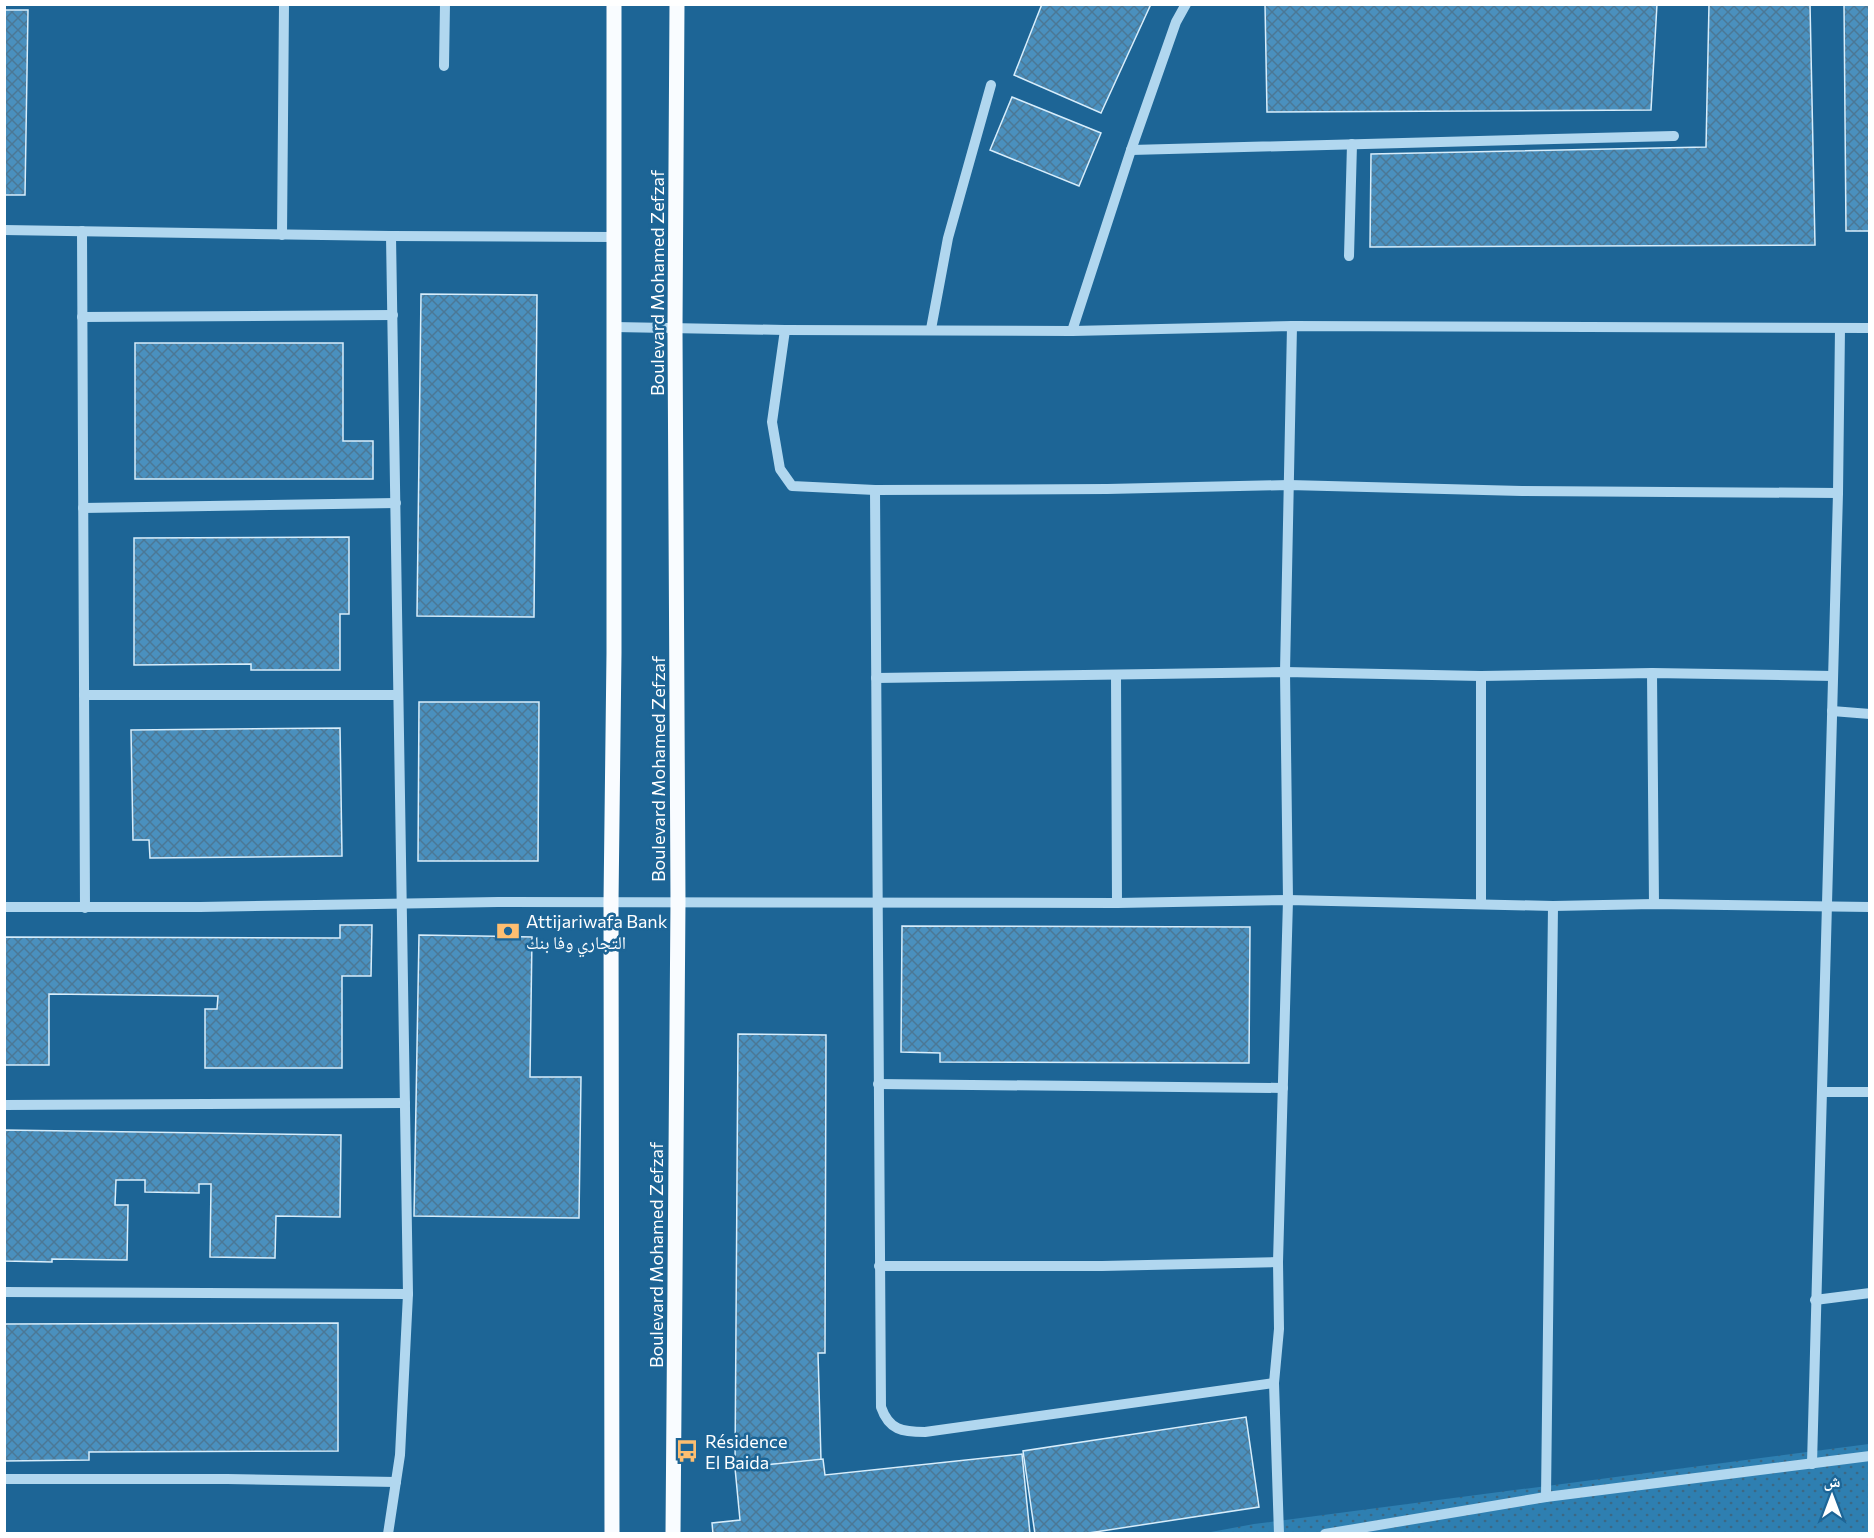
<svg xmlns="http://www.w3.org/2000/svg" width="1874" height="1538" font-family="Commissioner,'Noto Naskh Arabic',sans-serif">
  <style>
    .grass { fill: url(#grass-dots) }
    .building { fill: url(#building-cross-hatch); stroke: #d7edfb; stroke-width: 1.5 }
    .lines { fill: none; stroke-linecap: round; stroke-linejoin: round }
    .minor { stroke: #b1d7ef; stroke-width: 10 }
    .major { stroke: #f9fcff; stroke-width: 15 }
    .labels { text-anchor: middle; dominant-baseline: central; stroke-width: 5; stroke-linejoin: round; paint-order: stroke }
    .street-label { font-size: 18px; fill: #fff; stroke: #1d6596 }
    .poi-label { font-size: 18px; fill: #fff; stroke: #1d6596; text-anchor: start }
  </style>
  <defs>
    <pattern id="grass-dots" width="8" height="8" patternUnits="userSpaceOnUse" patternTransform="scale(1.5)"><rect width="8" height="8" fill="#2e7fb1"/><path d="M2 2h.1M6 6h.1" fill="none" stroke="#3c6884" stroke-width="1.8" stroke-linecap="round"/></pattern>
    <pattern id="building-cross-hatch" width="8" height="8" patternUnits="userSpaceOnUse" patternTransform="scale(1.5)"><rect width="8" height="8" fill="#4a90be"/><path d="M0 0l8 8M0 8l8-8" fill="none" stroke="#4b7896"/></pattern>
  </defs>
  <rect width="100%" height="100%" fill="#1d6596"/>
  <path class="grass" d="M1869,1444V1533L1200,1534L1254,1524Z"/>
  <g class="building">
    <path d="M1042,4H1151L1101,113L1014,75Z"/>
    <path d="M1265,4H1657L1651,110L1267,112Z"/>
    <path d="M1709,4H1810L1815,245L1370,247L1371,154L1706,147Z"/>
    <path d="M1844,4H1870V231H1846Z"/>
    <path d="M4,10H28L25,195H4Z"/>
    <path d="M1012,97L1101,133L1079,186L990,150Z"/>
    <path d="M421,294L537,295L534,617L417,616Z"/>
    <path d="M135,343H343V441H373V479H135Z"/>
    <path d="M349,537V614H340V670H251V664L134,665V538Z"/>
    <path d="M419,702H539L538,861H418Z"/>
    <path d="M340,728L342,856L150,858L149,840H133L131,730Z"/>
    <path d="M340,925H372L371,976H342V1068H205V1009H217L218,996L49,994V1065H4V937L340,938Z"/>
    <path d="M902,926L1250,927L1249,1063L940,1062V1053L901,1052Z"/>
    <path d="M419,935L532,937L530,1077H581L579,1218L414,1216Z"/>
    <path d="M738,1034L826,1035L825,1353H818L821,1460L735,1468Z"/>
    <path d="M4,1130L341,1135L340,1217L276,1216L275,1258L210,1257L211,1184H199V1193L145,1192V1180H116L115,1205H128L127,1260L52,1259V1262L4,1261Z"/>
    <path d="M338,1323V1451L89,1452V1460L4,1461V1324Z"/>
    <path d="M1246,1417L1259,1507L1082,1534H1035L1023,1451Z"/>
    <path d="M1022,1454L1030,1534H713L712,1523L740,1520L735,1468L823,1459L825,1475Z"/>
  </g>
  <g class="lines">
    <g class="minor">
      <path d="M444,66L445,4"/>
      <path d="M1131,150L1674,136"/>
      <path d="M4,230L391,236L614,237"/>
      <path d="M82,231L85,908"/>
      <path d="M282,235L284,4"/>
      <path d="M1349,256L1352,144"/>
      <path d="M82,317L393,315"/>
      <path d="M614,327L785,330L1072,331L1292,326L1870,328"/>
      <path d="M931,329L948,238L991,85"/>
      <path d="M785,330L772,422L780,469L792,486L875,490L1107,489L1289,485L1522,491L1838,493"/>
      <path d="M1072,331L1131,150L1176,22L1186,4"/>
      <path d="M875,490L881,1407C889,1430 902,1432 925,1432L1274,1383"/>
      <path d="M83,508L396,503"/>
      <path d="M1652,673L1654,904"/>
      <path d="M1116,675L1117,903"/>
      <path d="M1481,676V903"/>
      <path d="M876,678L1285,672L1481,676L1652,673L1833,676"/>
      <path d="M84,695H398"/>
      <path d="M1832,711L1870,714"/>
      <path d="M4,907H200L498,902L1117,903L1288,900L1553,906L1654,904L1870,907"/>
      <path d="M878,1084L1283,1088"/>
      <path d="M1822,1092H1870"/>
      <path d="M4,1105L405,1103"/>
      <path d="M879,1266H1102L1278,1262"/>
      <path d="M4,1292L408,1294"/>
      <path d="M1815,1300L1870,1293"/>
      <path d="M1812,1464L1838,493L1840,328"/>
      <path d="M4,1479H227L396,1482"/>
      <path d="M1546,1497L1553,906"/>
      <path d="M388,1534L400,1455L408,1294L391,236"/>
      <path d="M1279,1534L1274,1383L1279,1329L1278,1262L1288,900L1285,672L1292,326"/>
      <path d="M1325,1534L1546,1497L1870,1456"/>
    </g>
    <g class="major">
      <path d="M612,1534L611,902L614,653V4"/>
      <path d="M673,1534L678,901L675,329L677,4"/>
    </g>
  </g>
  <defs>
    <g id="bank-bare" transform="scale(1.8)"><path d="M-6-4H6V4H-6ZM0-2.3a2.3 2.3 0 1 0 0 4.6a2.3 2.3 0 1 0 0-4.6Z" fill="#febe70" stroke="#1d6596" stroke-width="2.5" paint-order="stroke"/></g>
    <g id="bus-bare" transform="scale(1.8)"><path d="M-5-6H5V4H4V6H2V4H-2V6H-4V4H-5ZM-3.5-4V0h7V-4ZM-3.5 1.2v1.5H-2V1.2ZM2 1.2v1.5H3.5V1.2Z" fill="#febe70" stroke="#1d6596" stroke-width="2.5" paint-order="stroke"/></g>
  </defs>
  <g fill-rule="evenodd">
    <use href="#bank-bare" x="508" y="931"/>
    <use href="#bus-bare" x="687" y="1451"/>
  </g>
  <g class="labels">
    <g class="street-label">
      <text transform="translate(657 283) rotate(-90)">Boulevard Mohamed Zefzaf</text>
      <text transform="translate(658 769) rotate(-90)">Boulevard Mohamed Zefzaf</text>
      <text transform="translate(656 1255) rotate(-90)">Boulevard Mohamed Zefzaf</text>
    </g>
    <g class="poi-label">
      <text x="526" y="921">Attijariwafa Bank<tspan x="526" dy="21">التجاري وفا بنك</tspan></text>
      <text x="705" y="1441">Résidence<tspan x="705" dy="21">El Baida</tspan></text>
    </g>
  </g>
  <rect width="1874" height="1538" fill="none" stroke="#ffffff" stroke-width="12"/>
  <g transform="translate(1832 1496)" stroke="#1d6596" stroke-width="4.5" paint-order="stroke">
  <path d="M0-4.5L10 22L0 15L-10 22Z" fill="#ffffff"/>
  <text y="-9" font-size="16" font-weight="bold" text-anchor="middle" fill="#ffffff">ش</text>
  </g>
</svg>
